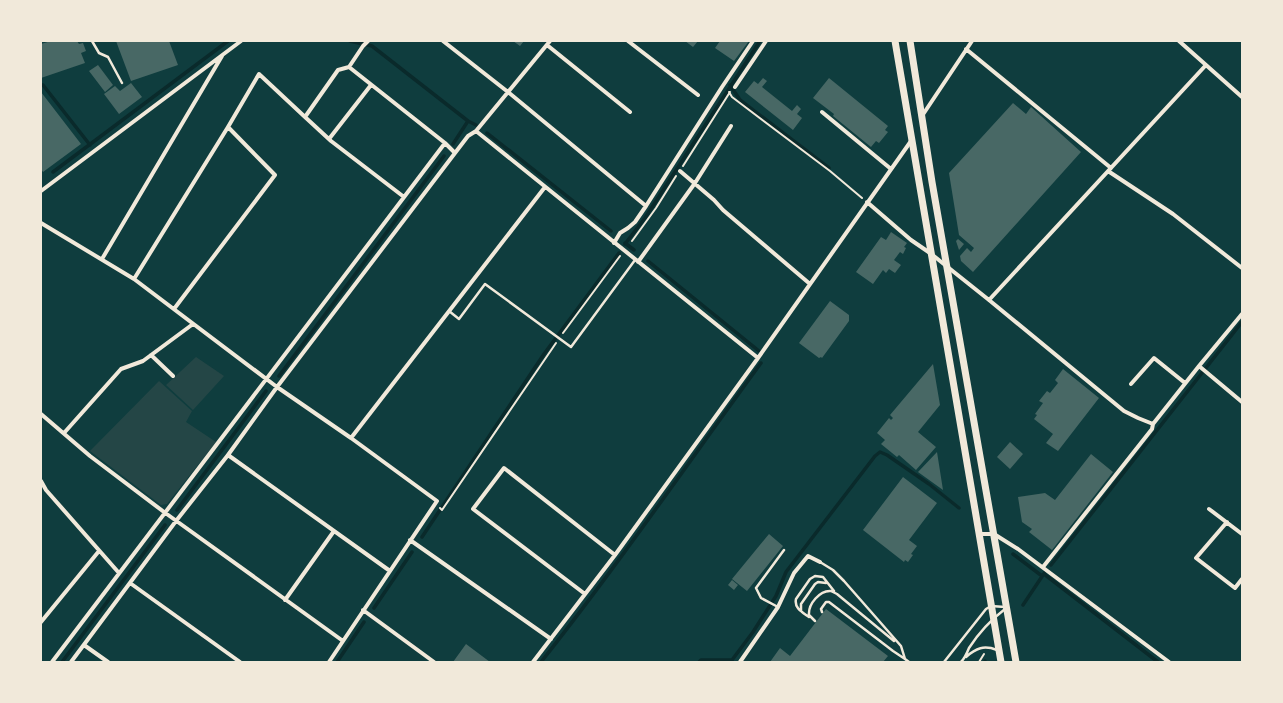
<svg xmlns="http://www.w3.org/2000/svg" width="1283" height="703" viewBox="0 0 1283 703" font-family="'Roboto Condensed',sans-serif">
  <rect width="100%" height="100%" fill="#0f3d3e"/>
  <path fill="#244646" d="M196,357l28,19 -31,34 -27,-25z
    M159,381l33,30 -6,11 30,20 -49,62 -6,1 -71,-54z"/>
  <g fill="none" stroke-linecap="round" stroke-linejoin="round">
    <path stroke="#0a2a2b" stroke-width="3.5" d="M350,41l22,5 96,75
      M41,85h2l47,60
      M730,85l10,15 89,68
      M487,133l124,98
      M453,144l15,-23 8,4
      M53,172l175,-131
      M625,243l9,7
      M625,244l20,-26 115,-177
      M648,261l111,90
      M279,376l165,-220
      M177,510l89,-119
      M422,537l122,-183 75,-101
      M1013,554l29,22
      M1051,565l191,-243
      M1044,574l114,88
      M1023,605l22,-33
      M374,608l38,-56
      M62,662l103,-137
      M337,662l27,-40
      M541,662c77,-97 147,-199 220,-299
      M699,662l2,-2h31l21,-28 23,-36 10,-24 89,-116 5,-4 7,3 42,29 30,24
      M985,662v-1"/>
  </g>
  <path fill="#486865" d="M51,41h26l2,3 4,-1 3,8 -5,2 4,10 -44,15v-34z
    M116,41h53l9,24 -47,16z
    M513,41h11l-4,5z
    M685,41h13l-5,6z
    M720,41h29l-15,20 -19,-13z
    M98,65l15,20 -8,7 -16,-21z
    M763,78l4,3 -5,6 30,24 5,-6 4,4 -4,5 5,4 -9,12 -48,-38 9,-11 4,3z
    M829,78l59,48 -3,4 3,2 -9,11 -3,-2 -5,6 -38,-31 1,-2 -21,-16z
    M131,83l11,14 -23,17 -15,-20 11,-8 5,5z
    M41,92l40,52 -38,28 -2,-3z
    M1013,103l13,11 5,-7 50,45 -108,120 -12,-11 -1,-5 7,-8 4,4 3,-4 -15,-13 -10,-62z
    M891,232l16,11 -3,4 2,1 -3,6 -3,-2 -6,8 7,5 -6,8 -6,-4 -3,4 -3,-3 -10,14 -17,-12 25,-35 5,3z
    M958,239l6,5 -5,6 -3,-9z
    M830,301l19,14v6l-27,37 -1,-1 -2,1 -20,-15z
    M933,364l7,41 -22,27 18,15 -20,23 -17,-15 -2,2 -16,-13 4,-4 -8,-7 12,-15 2,2 2,-2 -3,-3z
    M1063,369l36,29 -41,53 -12,-8 7,-9 -19,-15 3,-4 -2,-1 8,-11 -4,-2 8,-10 3,2 8,-10 -3,-3z
    M1010,442l13,12 -13,15 -13,-12z
    M937,452l6,38 -25,-18z
    M1091,454l22,18 -61,78 -23,-18 3,-3 -10,-7 -4,-25 27,-4 10,7z
    M903,477l34,26 -28,37 8,6 -6,8 2,1 -5,7 -3,-2 -1,2 -41,-32z
    M769,534l14,12 -36,45 -15,-12z
    M732,580l6,5 -4,5 -6,-5z
    M826,609l62,47 -5,6h-113l10,-14 10,8z
    M466,644l24,18h-37z"/>
  <g fill="none" stroke-linecap="round" stroke-linejoin="round">
    <path stroke="#f1e9da" stroke-width="2" d="M729,92l3,5 98,74 32,27
      M683,166l47,-74
      M632,241l24,-33 20,-32
      M563,333l57,-77
      M440,508l2,2 114,-167
      M979,662l5,-8"/>
    <path stroke="#f1e9da" stroke-width="2.5" d="M92,41l7,12 9,4 14,26
      M449,311l10,8 26,-35 86,63 64,-87
      M820,562l13,8 11,11 57,65 4,13 4,3
      M778,607l-17,-9 -5,-10 28,-38
      M801,611v-7l14,-20 3,-2 8,1
      M822,612l-1,-3 5,-7h3l64,49 12,8
      M809,617c-7,-5 -15,-9 -13,-18l14,-20 5,-3 8,1 11,14
      M815,621l-6,-6c-1,-11 11,-25 22,-24l6,3 57,47
      M966,657c10,-9 18,-12 31,-7
      M944,662l42,-53 5,-3 14,1
      M961,662c4,-4 6,-9 8,-14 9,-14 23,-29 36,-39"/>
    <path stroke="#f1e9da" stroke-width="4" d="M443,41l65,51 138,114
      M628,41l70,54
      M1179,41l63,56
      M547,45l83,67
      M966,49l145,119
      M349,67l96,76 10,10
      M735,87l31,-46
      M822,112l69,57
      M922,116l50,-75
      M305,117l26,24 73,56
      M476,131l282,227
      M329,139l42,-54
      M680,171l34,29 9,10 87,74
      M1108,171l65,43 69,54
      M41,191l200,-150
      M867,202l44,38 19,13 59,47 135,111 14,7 15,6
      M41,223l93,56 143,108 74,51 86,63 -108,161
      M614,243l6,-10 8,-5 7,-6 11,-16 76,-119 31,-46
      M102,259l120,-203
      M638,262l57,-79 36,-57
      M134,279l94,-152
      M989,300l217,-235
      M174,309l101,-134 -47,-48 31,-53 46,43 33,-47 11,-3 14,-21 5,-5
      M151,355l22,21
      M1199,366l43,36
      M1131,384l23,-26 31,25
      M41,414l49,42 74,56 179,129
      M64,433l57,-64 22,-8 50,-37
      M351,438l194,-251
      M228,455l162,116
      M41,481l5,9 73,83
      M1209,509l33,25
      M1227,522l-31,36 39,30 7,-9
      M980,534h14l24,15 151,113
      M410,540l141,99
      M1043,567l109,-138 1,-5 46,-58 43,-52
      M130,583l110,79
      M585,594l-112,-85 31,-41 111,87
      M285,600l49,-69
      M363,610l71,52
      M41,622l58,-71
      M84,645l24,17
      M52,662l393,-519
      M71,662l105,-141 52,-66 49,-68 178,-234 13,-17 8,-5 74,-90
      M533,662l82,-107 143,-197 153,-217
      M740,662l38,-55 16,-34 14,-17 12,6"/>
    <path stroke="#f1e9da" stroke-width="7" d="M895,41l106,621
      M910,41l22,141 84,480"/>
  </g>
  <rect width="1283" height="703" fill="none" stroke="#f1e9da" stroke-width="84"/>
</svg>
